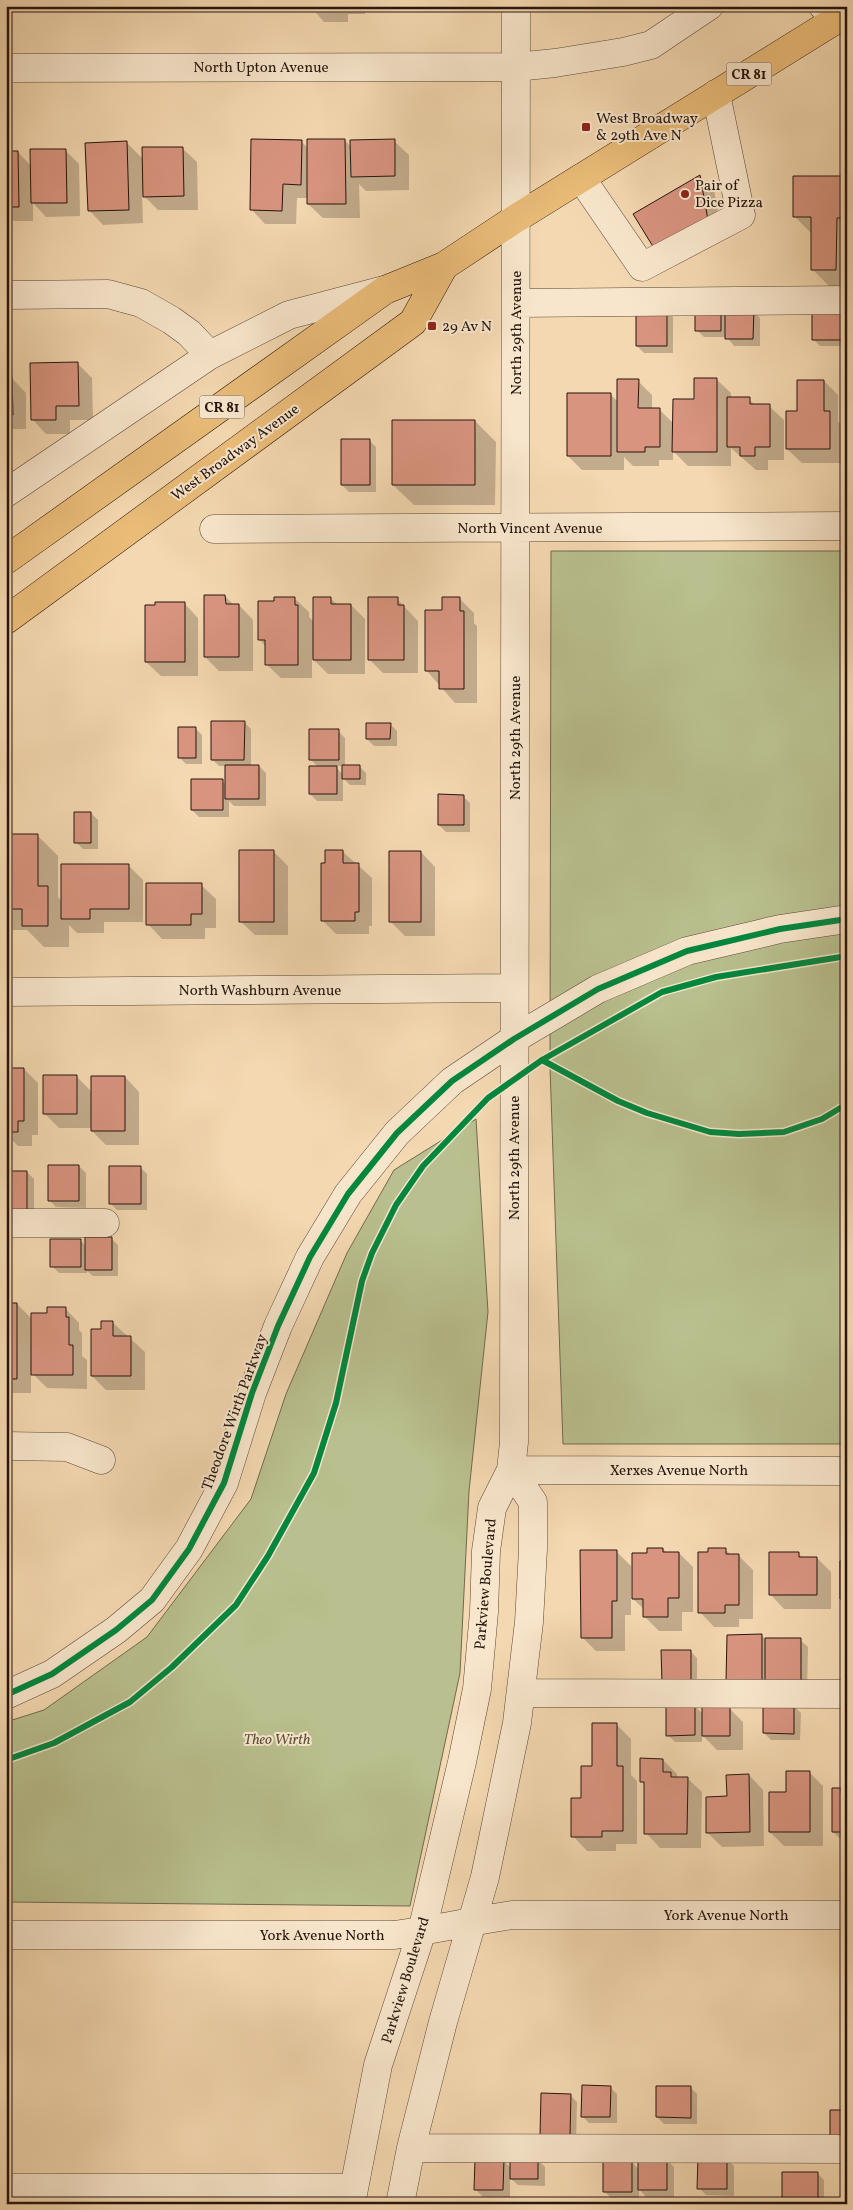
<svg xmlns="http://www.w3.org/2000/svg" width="853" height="2210" viewBox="0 0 853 2210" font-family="Vollkorn,serif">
  <rect width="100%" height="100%" fill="#f4d8b1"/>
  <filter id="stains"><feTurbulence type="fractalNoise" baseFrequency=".004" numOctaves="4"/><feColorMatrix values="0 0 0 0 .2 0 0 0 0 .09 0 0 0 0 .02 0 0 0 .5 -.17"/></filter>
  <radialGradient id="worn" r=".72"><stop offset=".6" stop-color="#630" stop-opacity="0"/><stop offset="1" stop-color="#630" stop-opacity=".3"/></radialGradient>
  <path fill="#b9bf8e" stroke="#706a4e" d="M551,551h296v893h-284l-13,-377z
    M476,1119l12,193 -19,179 -9,182 -50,233 -404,-4v-180l38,-12 103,-73 104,-138 35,-105 61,-141 47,-83z"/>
  <path fill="#0003" fill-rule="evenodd" d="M6,6h25v6l-25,-1z
    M42,6h42v4h-38z
    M100,6h38v2l-35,1z
    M157,6h35v2h-33z
    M210,6h49v3l-47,-1z
    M264,6h43l1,4 -40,1z
    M310,6h55v8h-17v8h-24z
    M345,140l6,7 43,-6 15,14v35l-43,1 -7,-7 1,34h-37l-15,-14v-6h-11l-1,26h-31l-14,-15 50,-68 7,7z
    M127,143l16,16 39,-11 15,14 1,48h-40l-16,-16 1,29 -40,2 -14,-15z
    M65,150l14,14 1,52 -34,1 -13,-14v18h-19l-8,-8v-61h12l13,14z
    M700,176l14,14 8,45 -88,-21z
    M847,177v113h-14l-21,-21v-35l-17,-17z
    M666,310l7,7v36h-29l-7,-7z
    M720,310l7,7 26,-6 7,7v28h-26l-7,-9h-23l-7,-7z
    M847,312v34h-27l-7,-7z
    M78,364l14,14 1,42h-23v14h-24l-14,-15z
    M6,372l20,21v36h-20z
    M716,379l15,14v5l18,1 7,7h13l15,14v40h-16v10h-12l-25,-22v18h-43l-15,-15v9h-14v6h-26l-9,-9v13h-42l-14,-14 42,-62 9,9 19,-22 14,14v14h7l15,15z
    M824,381l14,14v26l5,6v36h-41l-15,-14 12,-37z
    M475,421l21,21 -1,63h-81l-21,-20z
    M369,440l7,7v45h-27l-7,-7z
    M225,596l9,9h5l14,15v51h-34l-14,-14z
    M294,598l15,14v5l5,5 16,-24 8,7h13l14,14v55h-37l-16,-16v20h-31l-15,-14v-17l-7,-8 17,-37z
    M397,599l21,22v52h-35l-14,-14z
    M460,599l14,14v10l3,3v77h-22l-29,-33 18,-59z
    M184,603l14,15v58h-37l-15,-14z
    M244,722l7,7v37h8l7,7v33h-32l-5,-5v16h-30l-7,-7 30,-29 5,4v-19h-8l-7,-7z
    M390,724l7,7v15h-23l-7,-7z
    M195,728l7,7v29h-16l-7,-7z
    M338,731l7,7v28h14l7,7v12h-16l-7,-7v23h-26l-7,-7 8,-27 -8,-8zM335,766h8v9z
    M463,796l7,7v29h-24l-7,-7z
    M91,813l7,7v29h-15l-7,-7z
    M37,835l21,21v41l4,5 66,-37 15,15v42h-39v11h-27l-8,-8v22h-25l-17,-17h-19l-2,-91z
    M342,851l30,27v48h-3v8h-33l-14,-14 5,-56z
    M274,852l14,14v69h-33l-15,-14z
    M421,852l14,15v69h-30l-15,-15z
    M201,885l15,14v29h-11v11h-43l-14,-15z
    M6,1069h18l14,14v52h-6v11h-14l-12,-12z
    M76,1076l16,16 33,-15 14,15v53h-33l-14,-14v-3h-33l-15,-15z
    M79,1166l7,7v35l-30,-1 -7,-7z
    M140,1167l7,7v36h-30l-7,-7z
    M27,1172l7,7v38h-27z
    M111,1238l7,7v31h-25l-6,-5v2h-28l-7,-7 28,-26 6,6z
    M6,1250l4,3v26h-4z
    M6,1304h11l16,16 32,-12 14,15v7l3,3v23l5,4v29l-40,-1 -16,-16v21h-25z
    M112,1322l33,30v38h-39l-14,-14z
    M663,1549l4,4h12l14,14v45h-11v19h-23l-14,-14v-7l-12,-11 15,-45z
    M725,1549l7,7h7l14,14v49h-14v8h-25l-14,-15 9,-59z
    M616,1551l15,15v49h-6v36h-29l-14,-14z
    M798,1554l5,4h14l14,14v37h-47l-14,-15z
    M762,1636l3,3 35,1 8,7 -1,42 -73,-2z
    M690,1651l7,7v32h-27z
    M695,1706l8,8 26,-6 14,14v28h-26l-15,-15v7h-27l-7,-7z
    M794,1706l7,7 -1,27h-29l-7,-7z
    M617,1725l14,14v36l6,6v63h-21v7h-29l-14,-15 21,-69z
    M663,1760l14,14v4h10l15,14 -1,56h-41l-14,-15v-47l-4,-4z
    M809,1772l14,14v60h-39l-14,-14 17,-38z
    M749,1775l14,15 1,56 -42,1 -15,-15 21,-35z
    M841,1789l6,5v51l-14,-13z
    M610,2087l7,7v29h-28l-7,-7z
    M690,2087l7,7v30h-33l-7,-7z
    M570,2095l7,7 -1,40h-28z
    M726,2159l8,7v30l-28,-1 -7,-7z
    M503,2160l8,8 27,-8 7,7v19l-27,-1 -8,-7v19h-27l-7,-7z
    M667,2160l7,7v30h-28l-7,-8v10l-28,-1 -7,-7 28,-29 7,8z
    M817,2173l7,7v24h-41z"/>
  <path fill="#d8947f" stroke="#26150e" d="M309,6h25v2h-25z
    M251,139l51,1 -1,45 -18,-1 -1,27 -32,-1z
    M307,139h38l1,65h-39z
    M395,139v37l-44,1 -1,-37z
    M127,141l2,69 -41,1 -3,-68z
    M142,147h41l1,49 -41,1z
    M30,149h36l1,54h-36z
    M6,151h12l1,56h-13z
    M700,175l8,45 -51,33 -24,-39z
    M793,176h54v42h-10l-1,52h-25v-53h-18z
    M636,309h31v37h-31z
    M695,309h26v22h-26z
    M725,309h29l-1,30h-28z
    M812,309h33l1,31h-34z
    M78,362l1,44h-23v14h-25l-1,-57z
    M6,370l2,7h4l1,38h-7z
    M694,378h23v74h-45l1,-53h21z
    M617,379h22l-1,29h22v39h-15v5h-28z
    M797,380h27v31h6v38h-44v-38h11z
    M567,393h44v63h-44z
    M727,397h23v7h20v43h-15v9h-15v-9h-13z
    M392,420h83v65h-83z
    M341,439h29v46h-29z
    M204,595h21l1,9h13v53h-35z
    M274,597h21v8h3v60h-33v-25h-7v-39h16z
    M313,597h18v7h20v56h-38z
    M368,597h30v8h6v55h-36z
    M442,597h18v14h4v78h-25v-18h-14v-61h17z
    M155,602h30v60h-40v-57h10z
    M211,721h34l-1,39h-33z
    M366,723h25l-1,16h-24z
    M178,727h18v31h-18z
    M309,729h30v31h-30z
    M225,765h34v34h-34z
    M342,765h18v14h-18z
    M309,766h28v28h-28z
    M191,779h32v31h-32z
    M438,794l26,1v30h-26z
    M74,812h17v31h-17z
    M6,834h32v52h10v40h-26v-17h-16z
    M239,850h35v72h-35z
    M325,850h18v13h16v49h-4v9h-34v-58h4z
    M389,851h32v71h-32z
    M61,864h68v45h-39v10h-29z
    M146,883h56v31h-11v11h-45z
    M6,1068h18v53h-6v11h-12z
    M43,1075h34v39h-34z
    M91,1076h34v55h-34z
    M48,1165h31v36h-31z
    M109,1166h32v38h-32z
    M6,1171h21v39h-21z
    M85,1237h27v33h-27z
    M50,1239h31v28h-31z
    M6,1303h11v76h-11z
    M47,1307h19v10h3v28h4v30h-42v-62h16z
    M101,1321h12v15h18v40h-40v-47h10z
    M647,1548h16v4h16v46h-11v19h-25v-18h-11v-46h15z
    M708,1548h18v6h13v51h-14v8h-27v-61h10z
    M580,1550h37v51h-5v37h-31z
    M769,1552h30v5h18v38h-48z
    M840,1561h7v38h-7z
    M762,1634v48l-36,-1 1,-46z
    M765,1638h36v44h-36z
    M661,1650h30v33h-29z
    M763,1704h31v30l-31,-1z
    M666,1705h29v30l-29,1z
    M702,1707h28v29h-28z
    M592,1723h25v43h6v65h-21v6h-31v-39h10v-32h11z
    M640,1758l23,1v13h8v5h17l-1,57h-43v-52h-4z
    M786,1771h24v61h-41v-40h17z
    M749,1774l1,58 -44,1v-36l21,-1 -1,-21z
    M832,1788h9v5h6v39h-15z
    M582,2085l29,1 -1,31h-29z
    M656,2086h35v32l-35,-1z
    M541,2093l30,1 -1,42 -30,-1z
    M830,2110h17v27h-17z
    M698,2157l29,1v31h-30z
    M475,2159h29l-1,31h-29z
    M510,2159h28v20h-28z
    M638,2159h29v31h-29z
    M603,2160l29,1v31h-29z
    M782,2172h36v32h-36z"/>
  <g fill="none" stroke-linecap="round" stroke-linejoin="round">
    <g stroke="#5a4637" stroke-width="29">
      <path id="minor" d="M823,6l24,3
        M6,68l510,-1 39,-4 68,-11 28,-7 58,-39
        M581,178l61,89 99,-52 -25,-121
        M6,295l102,-1 33,9 30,17 18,13 21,22
        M517,303l330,-3
        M6,493l204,-138 79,-40 95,-25
        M214,529l633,-3
        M6,992l508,-4
        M6,1223h99
        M6,1446l61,1 34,13
        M511,1470l336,1
        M521,1693l326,1
        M6,1695l46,-21 64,-44 36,-30 37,-51 35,-66 28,-90 26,-67 32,-69 38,-63 49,-61 55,-52 62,-42 84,-50 89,-38 93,-22 67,-10
        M6,1935h387c40,-5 79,-14 119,-20h335
        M411,2148l436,1
        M6,2188h348
        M351,2204l27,-139 44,-134 40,-169 15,-73 7,-77 2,-61 6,-43 19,-38 3,-28 2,-1436
        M400,2204l11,-56 32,-126 42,-145 32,-154 12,-101 4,-73v-47l-22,-32"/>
    </g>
    <g stroke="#26150e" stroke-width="29">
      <path id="major" d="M6,560l379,-270 59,-24 71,-47 332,-206
        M6,620l407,-298 31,-56"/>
    </g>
    <use href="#minor" stroke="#f8e6cc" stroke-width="28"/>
    <use href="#major" stroke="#eabc78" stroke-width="28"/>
    <g stroke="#f8e6cc" stroke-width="9">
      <path id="cycleway" d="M542,1060l76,41 29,12 63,19 29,2 45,-2 38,-13 25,-15
        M6,1695l46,-21 64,-44 36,-30 37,-51 35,-66 28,-90 26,-67 32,-69 38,-63 49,-61 55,-52 62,-42 84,-50 89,-38 93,-22 67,-10
        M6,1760l48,-17 76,-41 42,-35 64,-62 32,-49 46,-83 22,-70 26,-122 10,-28 24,-48 27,-39 65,-68 54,-38 120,-68 54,-15 131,-21"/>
    </g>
    <use href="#cycleway" stroke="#00873e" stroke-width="6"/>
  </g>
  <g fill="#8f2418" stroke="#f8e6cc" stroke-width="2">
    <rect x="581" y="122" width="10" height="10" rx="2.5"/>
    <circle cx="685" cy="194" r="5"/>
    <rect x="427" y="321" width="10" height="10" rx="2.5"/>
  </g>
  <g text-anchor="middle" stroke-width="4" stroke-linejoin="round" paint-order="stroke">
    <g fill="#f8e6cc" stroke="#655447" stroke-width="1">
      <rect x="726.5" y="62.5" width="45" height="23" rx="4"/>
      <rect x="199.5" y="395.5" width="45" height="23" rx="4"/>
    </g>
    <g font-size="14" font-weight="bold" fill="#26150e">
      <text x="749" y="79">CR 81</text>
      <text x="222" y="412">CR 81</text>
    </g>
    <g font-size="15" fill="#26150e" stroke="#f8e6cc">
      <text x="261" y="72">North Upton Avenue</text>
      <text transform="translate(516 333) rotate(-90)" y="5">North 29th Avenue</text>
      <text transform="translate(235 452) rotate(-36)" y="5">West Broadway Avenue</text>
      <text x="530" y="533">North Vincent Avenue</text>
      <text transform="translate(515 738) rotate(-90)" y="5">North 29th Avenue</text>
      <text x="260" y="995">North Washburn Avenue</text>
      <text transform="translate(514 1158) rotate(-90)" y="5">North 29th Avenue</text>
      <text transform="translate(234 1412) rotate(-70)" y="5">Theodore Wirth Parkway</text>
      <text x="679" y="1475">Xerxes Avenue North</text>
      <text transform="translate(485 1584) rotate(-85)" y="5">Parkview Boulevard</text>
      <text x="726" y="1920">York Avenue North</text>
      <text x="322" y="1940">York Avenue North</text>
      <text transform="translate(405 1980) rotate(-73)" y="5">Parkview Boulevard</text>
    </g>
    <g font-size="15" fill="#26150e" stroke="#f8e6cc" text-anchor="start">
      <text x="596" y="123">West Broadway<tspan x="596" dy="17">&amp; 29th Ave N</tspan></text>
      <text x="695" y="190">Pair of<tspan x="695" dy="17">Dice Pizza</tspan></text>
      <text x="442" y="331">29 Av N</text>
    </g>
    <g font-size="15" font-style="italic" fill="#59503b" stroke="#f8e6cc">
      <text x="277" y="1744">Theo Wirth</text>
    </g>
  </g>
  <rect width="853" height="2210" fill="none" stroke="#f4d8b1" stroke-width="25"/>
  <rect x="8" y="8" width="838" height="2195" fill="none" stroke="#26150e" stroke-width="2.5"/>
  <rect x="12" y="12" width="828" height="2185" fill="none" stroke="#26150e"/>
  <rect width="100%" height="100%" filter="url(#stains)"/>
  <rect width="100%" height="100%" fill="url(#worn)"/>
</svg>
